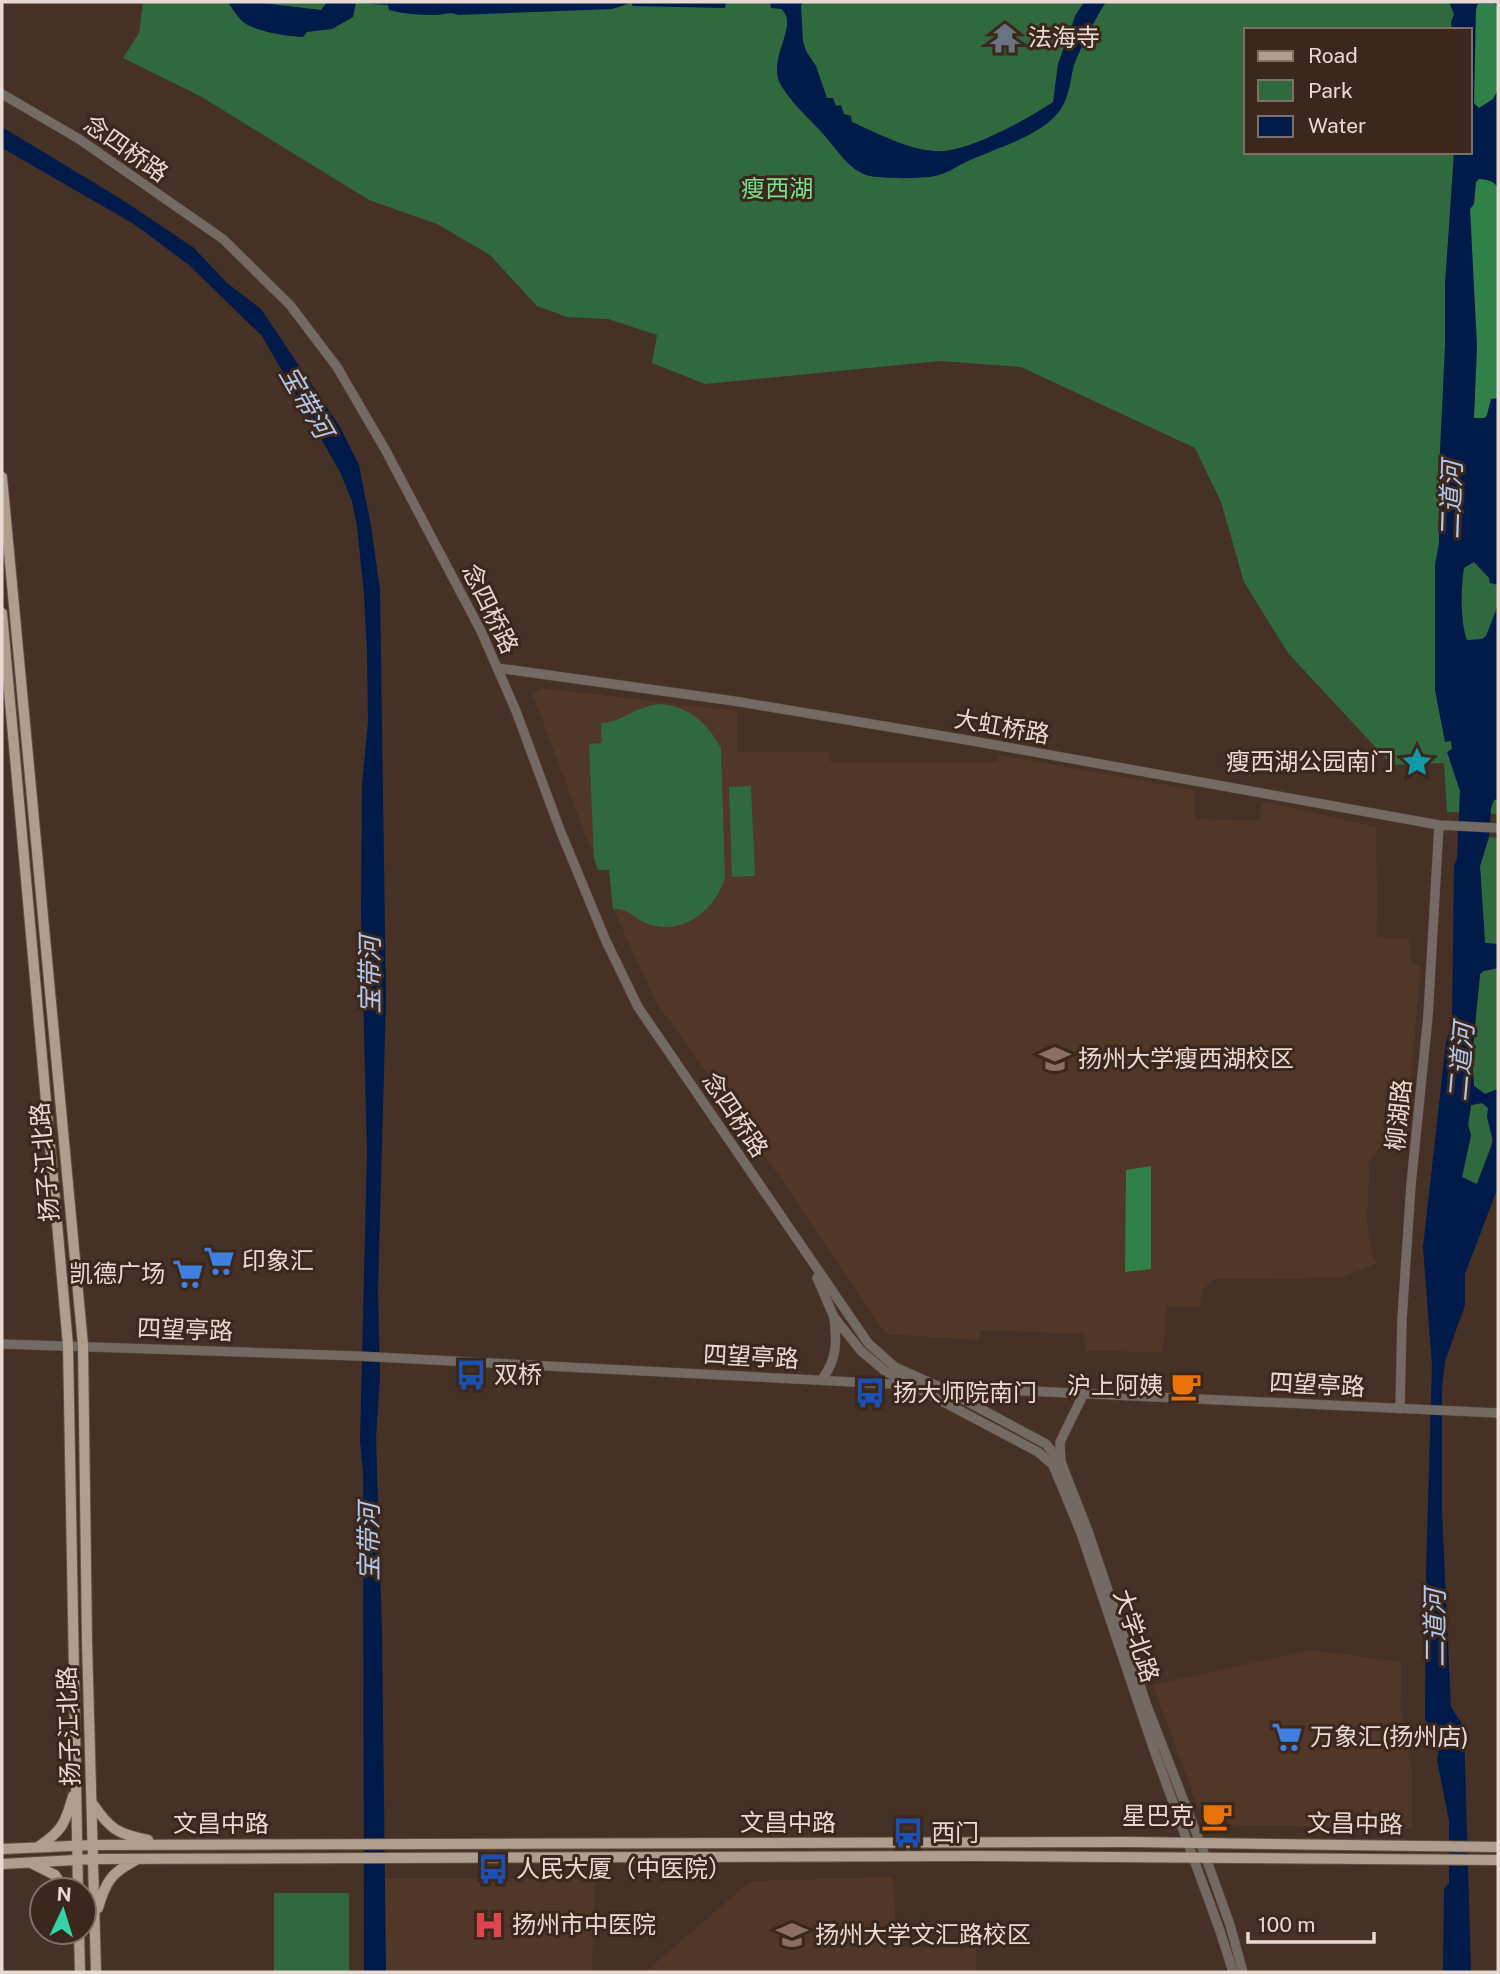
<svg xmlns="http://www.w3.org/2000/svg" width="1500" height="1974" viewBox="0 0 1500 1974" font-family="'Public Sans','Noto Sans SC',sans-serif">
  <rect width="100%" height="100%" fill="#453125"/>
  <path fill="#513727" d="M541,688l196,23v41h92l1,10h167l2,-7 196,35v29l64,1 3,-19 114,26 2,111h32l1,26 10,2 -15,167 -21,9 -15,18 -3,63 6,34 5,6 -39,15 -127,1 -9,12 -2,16h-34l-4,45 -78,-1 -1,-17 -104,-4 -2,10 -92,-6 -148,-218 -82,-114 -43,-93 -4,-39h-11l-2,-6 -64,-171z
    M1311,1650l90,12 1,53 10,55v59l-208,-5 -51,-139z
    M894,1877l2,70 80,1 1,24h-332l106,-91z
    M384,1879h211l-3,91 5,2h-211z"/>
  <path fill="#31693f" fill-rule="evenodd" d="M143,2h1355v812l-51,-2 -3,-49 -52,2 -104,-112 -44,-71 -23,-80 -26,-54 -174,-81 -81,-6 -235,23 -53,-21 5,-28 -49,-16 -41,-2 -30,-11 -47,-51 -53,-31 -68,-24 -169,-104 -77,-38 16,-25zM1246,30h224v122h-224z
    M662,704c29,4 45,19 59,44l4,130c-11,33 -42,58 -77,46 -16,-6 -16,-15 -35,-15l-4,-39h-11l-4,-11 -5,-115 13,-1 -1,-20c23,-1 33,-17 61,-19z
    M751,786l4,90 -23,1 -3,-90z
    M1489,837l9,1v106l-13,-1 -5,-77z
    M1498,968v121l-13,5 -11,-8 -2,-29 8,-83 3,-3z
    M1482,1103l6,5c-1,12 5,22 4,34 0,14 -12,28 -15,43l-15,-8 9,-42 -3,-10 3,-20z
    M274,1893h75v78h-75z"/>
  <path fill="#308147" d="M1478,4h17l3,3v83l-5,9 -14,9 -5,-5 1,-88z
    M1479,178c8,2 16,2 19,11v209l-7,1 -4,16 -3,4 -10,-1v-4l3,-68 -7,-137 4,-5 2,-22z
    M1151,1166v103l-26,3 1,-102z"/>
  <path fill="#001a4a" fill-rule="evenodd" d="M228,2h26l67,8 6,-8h399l-1,6 -92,-2 -2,-3 -19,6 -154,6c-8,-4 -14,0 -23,0 -16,0 -31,-1 -46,-5l-1,-5 -32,-2 -3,14 -21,12 -25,3 -4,5c-14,0 -51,-6 -61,-16 -5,-5 -10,-13 -14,-19z
    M770,2h34l-3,3 2,36 3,10 10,15 11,32h6l3,8 5,-1 3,9 7,2 1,6c27,12 62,31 92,29 32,-3 83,-32 109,-49l5,-38 17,-48 9,-14h22c-9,13 -29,52 -33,67 -3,14 -4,27 -12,40 -19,28 -69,40 -97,54 -10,5 -18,11 -29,13 -13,3 -57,3 -69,-1 -19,-7 -29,-26 -42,-40 -14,-16 -31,-30 -42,-48 -18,-27 19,-62 -1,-78l-10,-1z
    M1449,2h49v5l-3,-3h-17l-2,4 -2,95 5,5 14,-9 5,-9v99c-3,-9 -11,-9 -19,-10l-3,3 -2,22 -4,5 7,137 -3,72h10l3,-3 4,-16 7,-1v187l-8,-2 -1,-5 -15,-16 -10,6c-3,18 -4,54 3,72l15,-1 4,-3 12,-31v194l-4,1 -3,8 -2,29 -9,29 5,77 13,1v24l-14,3 -4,3 -8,83 2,29 11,8 13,-5v98l-33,87v31l-20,56 -3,27v125l9,194 13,20 7,245h-28l1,-83 5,-6v-62l-12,-61 3,-17 -2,-11 -13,-12 1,-147 6,-208 -9,-118 23,-205 6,-18 2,-158 3,-8 3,-67 -13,-39 5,-3 -1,-8 -6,1 -10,-52v-125l4,-22 1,-92 5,-106v-61l9,-132h16v-122h-18l-1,-8 3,-8zM1482,1103l6,5 -1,9 6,24 -16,43 -15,-7 9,-42 -3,-10 3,-20z
    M2,127l119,72 73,49 33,35 34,26 79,118 19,38 12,61 9,64 6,409 -8,291 2,87 -4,61 6,194 4,340h-22l-1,-500 -3,-31 7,-289 -6,-238 1,-130 6,-62 -1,-69 -3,-59 -7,-68 -5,-25 -12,-29 -78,-136 -73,-71 -55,-41 -132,-76z"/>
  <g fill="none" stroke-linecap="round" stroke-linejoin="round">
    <g stroke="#624f44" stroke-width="10">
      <path id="minor" d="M2,94l77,45 144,100 67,66 47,62 49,84 95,180 35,80 44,119 46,111 32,66 230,336 27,24 45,20 106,57 15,18 27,69 59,175 59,152 24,67 13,47
        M498,668l236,33 239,40 466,84 59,3
        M817,1278l17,39 27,34 24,20 153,81 15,13 28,68 74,220 65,178 13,41
        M2,1344l355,12 573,30
        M822,1379c15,-19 15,-37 12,-61
        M944,1387l554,26
        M1400,1409l2,-90 9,-134 17,-169 11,-191
        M1061,1462l-1,-20 23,-47"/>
    </g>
    <g stroke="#624f44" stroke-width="12">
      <path id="major" d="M2,477l81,868 4,296 9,331
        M2,613l66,732 10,545
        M92,1803c18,26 25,31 56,37
        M38,1847c24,-16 27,-23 35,-51
        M2,1849l91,-4 1035,-3 370,5
        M2,1864l91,-5 880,-3 525,4
        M33,1864l22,11 10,15
        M98,1908c8,-27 13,-35 38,-48
        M79,1932l1,40"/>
    </g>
    <use href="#minor" stroke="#736b63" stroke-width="9"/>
    <use href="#major" stroke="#af9e8e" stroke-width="10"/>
  </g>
  <defs>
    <g id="temple-bare" transform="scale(2.415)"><path d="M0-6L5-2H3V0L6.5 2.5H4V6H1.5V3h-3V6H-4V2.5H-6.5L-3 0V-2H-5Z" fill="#6b7280" stroke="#3b271b" stroke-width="2.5" paint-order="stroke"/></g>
    <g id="sight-bare" transform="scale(2.415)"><path d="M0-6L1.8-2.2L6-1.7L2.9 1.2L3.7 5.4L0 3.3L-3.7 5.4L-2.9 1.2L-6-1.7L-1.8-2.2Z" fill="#0f9aa8" stroke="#3b271b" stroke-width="2.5" paint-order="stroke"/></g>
    <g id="university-bare" transform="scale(2.415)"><path d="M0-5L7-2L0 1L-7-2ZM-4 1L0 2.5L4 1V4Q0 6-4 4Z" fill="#8d6e63" stroke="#3b271b" stroke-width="2.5" paint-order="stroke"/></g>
    <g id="supermarket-bare" transform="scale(2.415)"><path d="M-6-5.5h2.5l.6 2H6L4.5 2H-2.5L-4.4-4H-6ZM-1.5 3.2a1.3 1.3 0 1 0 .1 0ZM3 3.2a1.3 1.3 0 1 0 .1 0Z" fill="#3f7fe0" stroke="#3b271b" stroke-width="2.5" paint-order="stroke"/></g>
    <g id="bus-bare" transform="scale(2.415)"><path d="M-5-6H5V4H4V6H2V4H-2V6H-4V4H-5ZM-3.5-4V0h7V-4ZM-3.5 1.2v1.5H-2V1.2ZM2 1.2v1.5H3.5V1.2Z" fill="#1a4fb4" stroke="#3b271b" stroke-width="2.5" paint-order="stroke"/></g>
    <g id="cafe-bare" transform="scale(2.415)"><path d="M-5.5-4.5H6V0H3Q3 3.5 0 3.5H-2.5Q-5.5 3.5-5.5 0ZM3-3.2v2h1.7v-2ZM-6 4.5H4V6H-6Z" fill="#e8710a" stroke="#3b271b" stroke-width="2.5" paint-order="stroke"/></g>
    <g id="hospital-bare" transform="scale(2.415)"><path d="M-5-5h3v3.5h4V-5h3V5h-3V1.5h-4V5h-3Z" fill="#e0444e" stroke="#3b271b" stroke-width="2.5" paint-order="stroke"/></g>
  </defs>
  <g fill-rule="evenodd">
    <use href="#temple-bare" x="1005" y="38"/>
    <use href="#sight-bare" x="1417" y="762"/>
    <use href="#university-bare" x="1055" y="1059"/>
    <use href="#supermarket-bare" x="219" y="1261"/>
    <use href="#supermarket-bare" x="188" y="1274"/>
    <use href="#bus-bare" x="471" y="1375"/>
    <use href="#cafe-bare" x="1186" y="1386"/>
    <use href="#bus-bare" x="870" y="1393"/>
    <use href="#supermarket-bare" x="1287" y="1737"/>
    <use href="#cafe-bare" x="1217" y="1816"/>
    <use href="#bus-bare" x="908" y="1833"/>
    <use href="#bus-bare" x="493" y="1869"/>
    <use href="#hospital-bare" x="489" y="1925"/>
    <use href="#university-bare" x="792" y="1935"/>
  </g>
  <g text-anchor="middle" stroke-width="6" stroke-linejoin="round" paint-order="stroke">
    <g font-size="24" fill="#e8dad3" stroke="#3b271b" text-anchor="start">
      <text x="1028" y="46">法海寺</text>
      <text x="1394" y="770" text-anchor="end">瘦西湖公园南门</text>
      <text x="1078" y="1067">扬州大学瘦西湖校区</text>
      <text x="242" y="1269">印象汇</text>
      <text x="165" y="1282" text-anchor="end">凯德广场</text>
      <text x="494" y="1383">双桥</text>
      <text x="1163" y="1394" text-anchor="end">沪上阿姨</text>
      <text x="893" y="1401">扬大师院南门</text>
      <text x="1310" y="1745">万象汇(扬州店)</text>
      <text x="1194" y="1824" text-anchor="end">星巴克</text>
      <text x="931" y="1841">西门</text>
      <text x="516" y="1877">人民大厦（中医院）</text>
      <text x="512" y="1933">扬州市中医院</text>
      <text x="815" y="1943">扬州大学文汇路校区</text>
    </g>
    <g font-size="24" fill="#e8dad3" stroke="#3b271b">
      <text transform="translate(126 149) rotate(35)" y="8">念四桥路</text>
      <text transform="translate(490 609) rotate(64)" y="8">念四桥路</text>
      <text transform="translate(1002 727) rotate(10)" y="8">大虹桥路</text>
      <text transform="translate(735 1115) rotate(56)" y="8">念四桥路</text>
      <text transform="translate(1399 1115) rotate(-84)" y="8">柳湖路</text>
      <text transform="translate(45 1162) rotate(-95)" y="8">扬子江北路</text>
      <text transform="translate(185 1330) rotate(2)" y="8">四望亭路</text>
      <text transform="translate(751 1357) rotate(3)" y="8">四望亭路</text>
      <text transform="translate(1317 1385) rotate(3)" y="8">四望亭路</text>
      <text transform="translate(1136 1636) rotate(72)" y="8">大学北路</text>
      <text transform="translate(69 1726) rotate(-92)" y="8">扬子江北路</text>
      <text x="788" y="1831">文昌中路</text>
      <text x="221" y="1832">文昌中路</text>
      <text transform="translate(1355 1824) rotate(1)" y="8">文昌中路</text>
    </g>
    <g font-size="24" fill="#78e091" stroke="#3b271b">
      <text x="777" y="197">瘦西湖</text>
    </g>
    <g font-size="26" font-style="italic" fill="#b0c8ee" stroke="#3b271b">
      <text transform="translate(306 402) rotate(60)" y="9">宝带河</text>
      <text transform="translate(1451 500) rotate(-88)" y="9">二道河</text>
      <text transform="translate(370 975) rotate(-90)" y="9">宝带河</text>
      <text transform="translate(1461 1062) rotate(-85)" y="9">二道河</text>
      <text transform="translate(369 1542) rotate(-90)" y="9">宝带河</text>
      <text transform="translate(1435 1628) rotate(-90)" y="9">二道河</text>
    </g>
  </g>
  <rect width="1500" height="1974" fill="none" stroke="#e8dad3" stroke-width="7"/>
  <rect x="1244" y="28" width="228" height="126" fill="#3b271b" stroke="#806f65" stroke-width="2"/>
  <rect x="1258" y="51" width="35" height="10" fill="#af9e8e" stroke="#806f65" stroke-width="2"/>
  <text x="1308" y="63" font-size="21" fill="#e8dad3">Road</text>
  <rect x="1258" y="80" width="35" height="21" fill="#31693f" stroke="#806f65" stroke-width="2"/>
  <text x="1308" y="98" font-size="21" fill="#e8dad3">Park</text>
  <rect x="1258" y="116" width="35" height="21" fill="#001a4a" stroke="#806f65" stroke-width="2"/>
  <text x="1308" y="133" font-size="21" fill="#e8dad3">Water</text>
  <g transform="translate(63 1911) rotate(4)"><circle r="33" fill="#3b271b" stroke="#806f65" stroke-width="2"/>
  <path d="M0-5L12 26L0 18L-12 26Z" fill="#34d4a7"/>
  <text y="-10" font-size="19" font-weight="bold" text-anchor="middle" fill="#e8dad3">N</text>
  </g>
  <path d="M1248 1932v10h126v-10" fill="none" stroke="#e8dad3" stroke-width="3.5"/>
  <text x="1258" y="1932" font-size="21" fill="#e8dad3" stroke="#3b271b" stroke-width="5" paint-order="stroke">100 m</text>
</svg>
